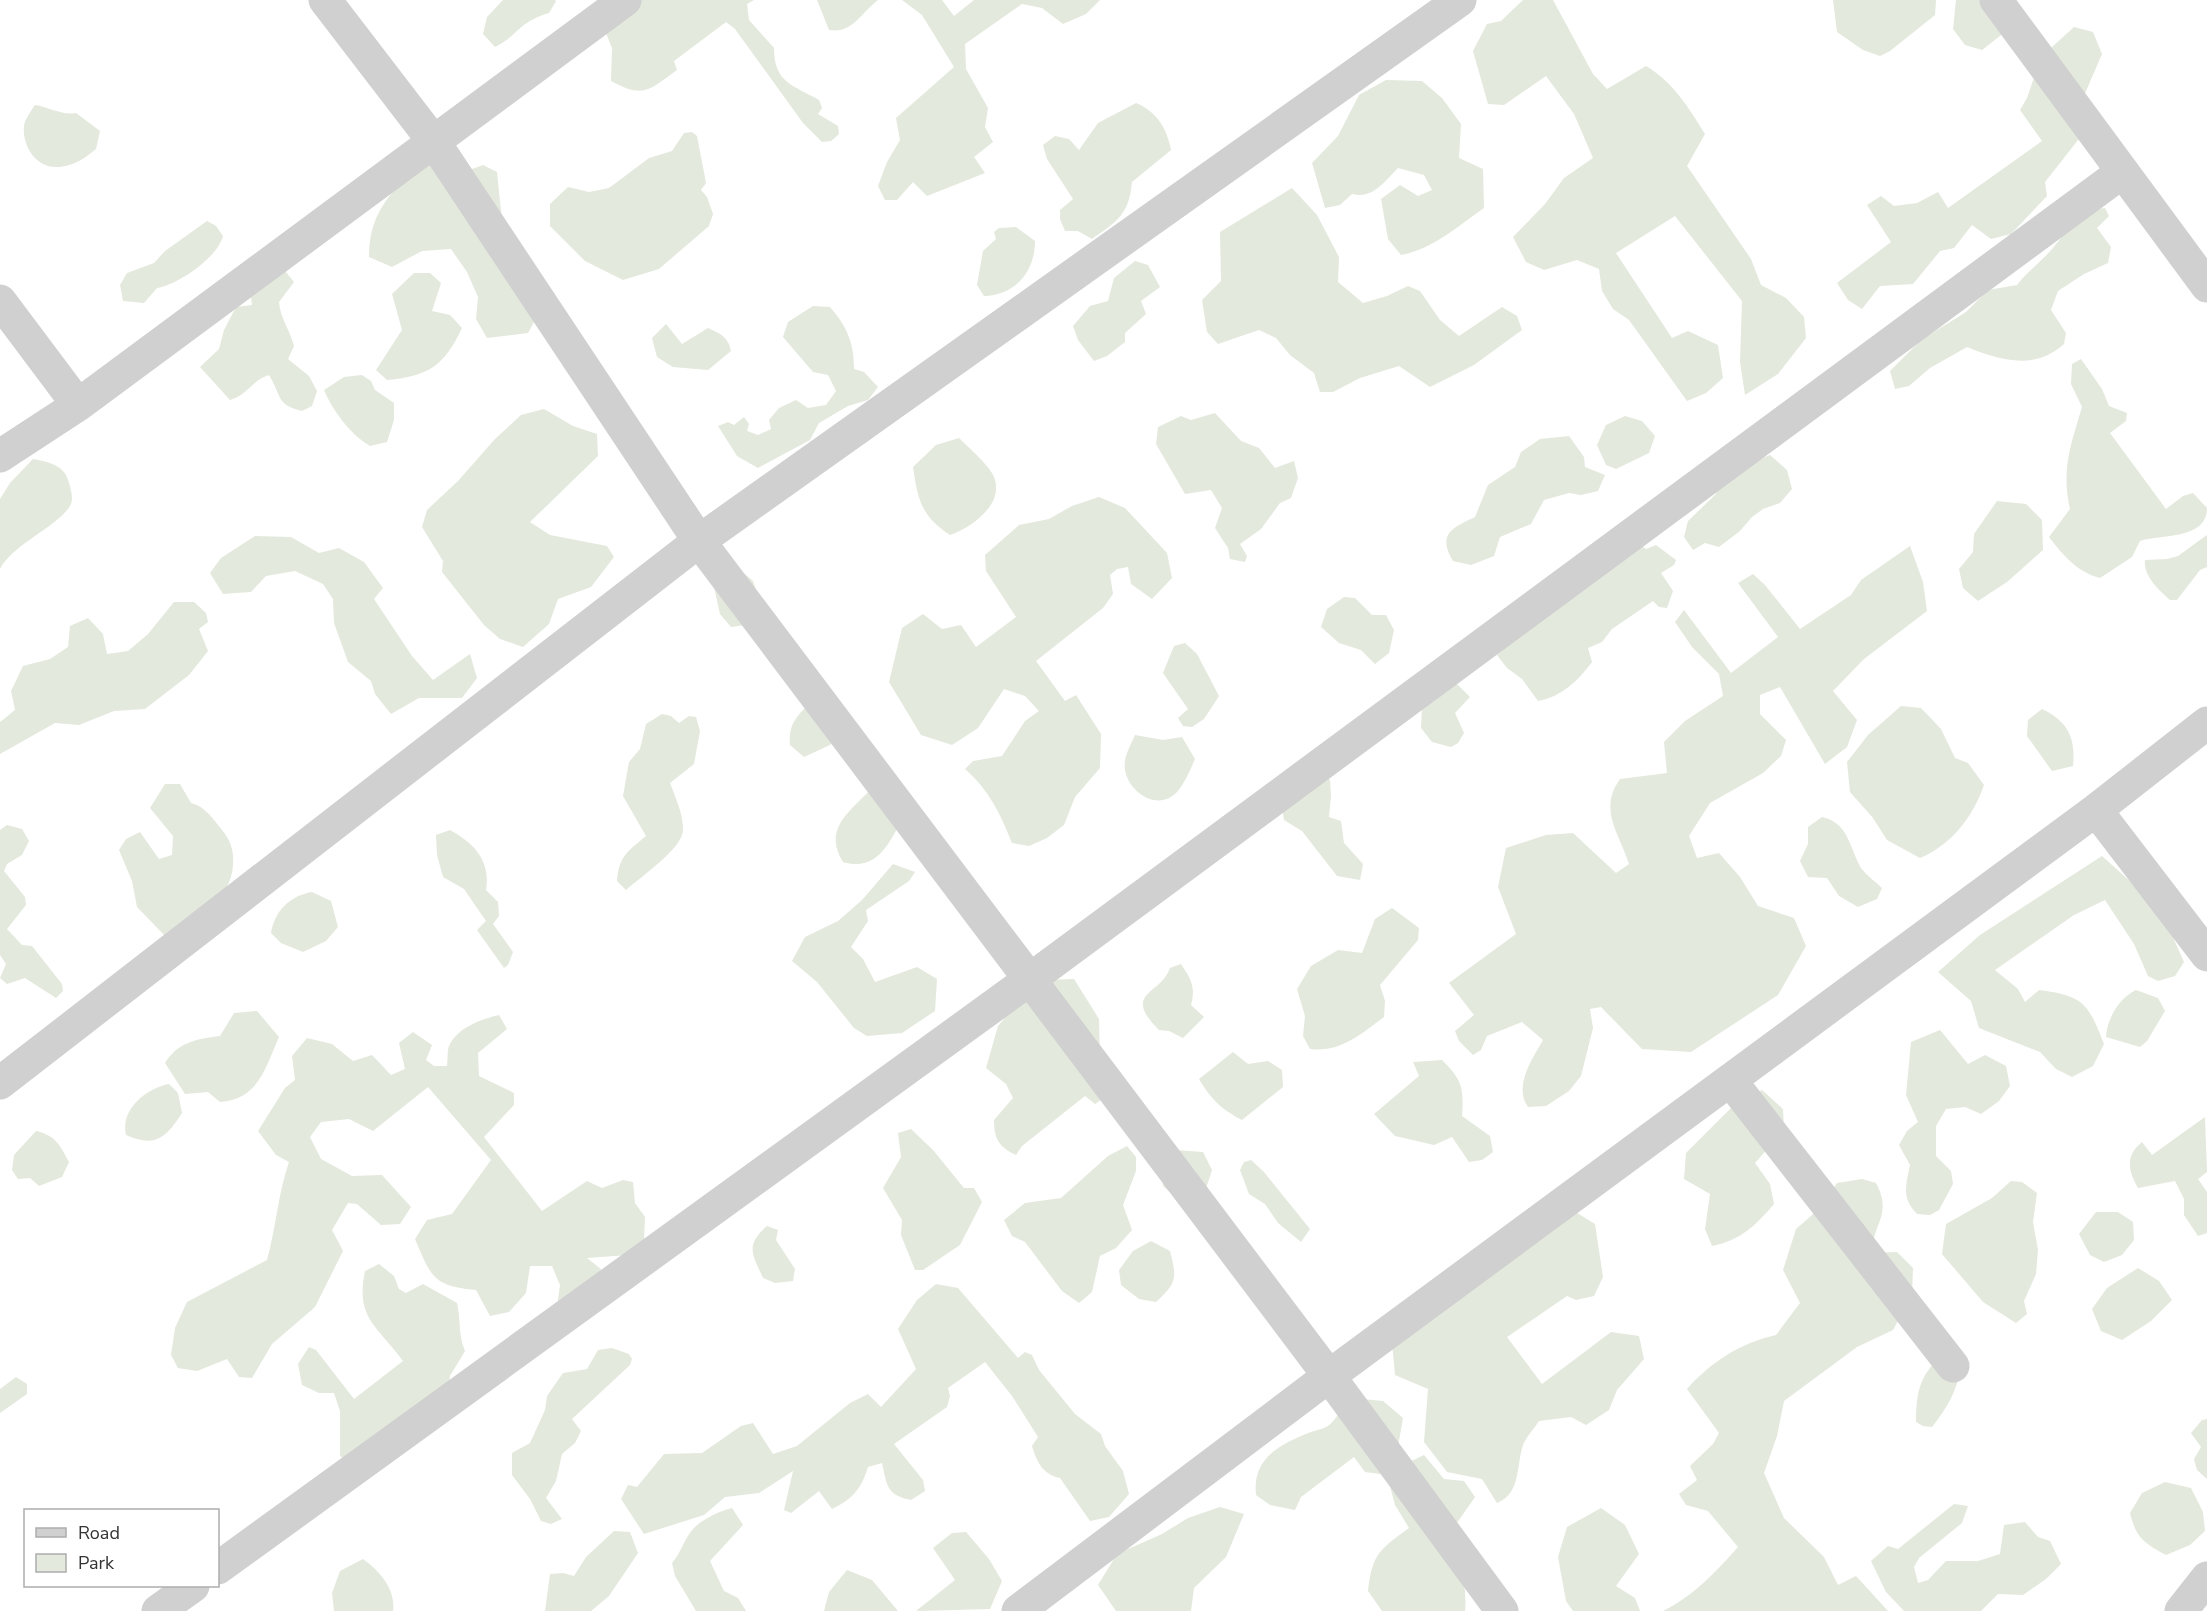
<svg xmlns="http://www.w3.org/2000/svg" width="2207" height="1611" viewBox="0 0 2207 1611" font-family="'Nunito Sans',sans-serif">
  <rect width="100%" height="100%" fill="#fff"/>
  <path fill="#e3e9dc" d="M503,0h52l1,1 -7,12c-31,9 -29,21 -54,34l-12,-13 4,-17z
    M619,0h135l-7,4 2,16 25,28c0,35 19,37 45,52l3,8 -4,6 20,12 1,8 -8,7 -9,1 -19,-19 -68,-94 -9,-7 -52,39 3,9c-28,20 -33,29 -66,11l1,-33 -6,-15z
    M817,0h61c-17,13 -26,34 -49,30z
    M902,0h40l12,16 20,-16h126l-14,14 -23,10 -21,-16 -20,-4 -57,40 1,25 22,39 -3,19 8,15 -19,15 11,16 -58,23 -14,-14 -16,18h-12l-7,-14 9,-24 13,-22 -4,-22 58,-51 -32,-52z
    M1523,0h30l40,74 14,15 39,-23c27,16 43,42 59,68l-18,32 64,93 10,26 25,13 18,19 2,21 -28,36 -33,21 -5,-33 2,-61 -67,-85 -59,37 56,85 16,-7 30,14 5,33 -17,15 -19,8 -58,-81 -16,-11 -11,-18 -3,-22 -22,-9 -33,10 -18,-8 -13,-25 32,-33 19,-26 29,-20 -19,-44 -28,-38 -42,29 -16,-1 -15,-53 14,-27 14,-3z
    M1833,0h103l-1,15 -45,36 -10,5 -17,-6 -26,-18z
    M1956,0h54l-5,32 -23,18 -17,-5 -12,-16z
    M2074,27l19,5 9,22 -19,44 -1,37 -37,47 2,14 -36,38 -20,5 -19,-14 -18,23 -14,3 -27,33 -33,2 -18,23 -14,-9 -11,-17 54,-41 -24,-37 14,-9 13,10 23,-3 21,-11 10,16 94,-67 -22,-31 7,-12 14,-41z
    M1386,80l36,1 20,17 19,26 -2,34 24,11 1,39c-26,18 -51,41 -83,47l-13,-16 -7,-40 19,-14 18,11 14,-6 -8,-15 -26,-7c-14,14 -25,31 -46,26l-12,11 -15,3 -13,-45 26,-27 21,-41z
    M1136,103c20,8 31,25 35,47l-39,32c-3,33 -15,39 -40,57l-14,-8h-13l-5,-12v-9l13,-11 -26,-40 -4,-14 12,-9 14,3 10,11 19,-27z
    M35,105c13,2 29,11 41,8l24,18 -4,18c-11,9 -22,17 -37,18 -23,2 -37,-21 -35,-41 1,-7 7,-15 11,-21z
    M692,132l5,4 9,47 -5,7 6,7 6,17 -4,12 -50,43 -36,11 -38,-19 -35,-35v-22l18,-17 21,5 20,-4 40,-30 23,-7 12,-18z
    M430,156l26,19 27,-10 14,7 5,49 45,77 -19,35 -41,5 -11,-19 2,-22 -11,-25 -16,-23 -29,2 -30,16 -23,-10c0,-49 27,-70 61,-101z
    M1292,188l25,27 22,42 -1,25 25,21 24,-7 21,-10 12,5 20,29 19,16 43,-29 15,9 5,14 -48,35 -44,22 -31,-21 -39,12 -27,14h-13l-6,-19 -24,-18 -14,-17 -17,-8 -41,14 -11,-12 -5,-32 19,-19 -1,-49z
    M2105,208l4,8 -12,12 14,19 -3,16 -24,11 -26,17 -7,19 15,23 -2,11c-30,27 -64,16 -97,3l-37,21 -21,18 -14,3 -5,-18 31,-31 45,-28 22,-22 29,-5c11,-14 25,-24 36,-37 24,-26 8,-34 52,-40z
    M207,221l9,5 7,10c-5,21 -45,49 -66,52l-13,15 -21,-2 -3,-16 7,-12 27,-10 11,-12z
    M1016,227l19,14c0,31 -20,54 -51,55l-7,-11 6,-34 13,-12 -2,-7 5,-4z
    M1135,261l13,4 12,22 -19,14 5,13 -21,19v9l-18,14 -13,5 -16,-21 -5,-14 17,-20 18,-5 6,-23z
    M285,271l9,11 -15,20c1,16 11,28 15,44l-6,13 21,17 8,15 -5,15 -10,5c-26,-6 -20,-15 -33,-36 -17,5 -21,20 -39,25l-30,-33 19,-18 5,-19 12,-23 16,-2 -1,-8z
    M414,273h16l11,10 -9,28 18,4 12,13c-18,38 -33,48 -75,52l-11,-10 26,-40 -10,-36z
    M813,306l17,1c17,20 24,35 24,62l10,3 14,15 -10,13 -20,6 -29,17 -9,17 -52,28 -21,-12 -19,-30 10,-4 6,3 10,-8 5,7 -2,7 11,4 13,-6 -2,-9 10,-12 17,-8 12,8 18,-3 10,-14 -8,-16 -15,-3 -30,-35 5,-15z
    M666,324l16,20 26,-16c12,5 21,10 23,23l-23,19 -35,-3 -16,-10 -5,-19z
    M2081,359l21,30 7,17 18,7 -1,8 -16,12 56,76 17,-13 10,-3 14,15c0,32 -46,26 -67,33l-8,16 -32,21c-23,-6 -37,-23 -51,-41l21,-28c-9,-40 1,-65 12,-102l-11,-23 1,-20z
    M362,375l9,6 4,9 19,13v17l-7,22 -17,4c-20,-12 -37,-35 -46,-56l20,-13z
    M544,409l29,17 24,8 1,22 -68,66 20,13 57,11 7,11 -23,30 -33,12 -9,25 -26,23 -23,-8 -16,-14 -42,-53 1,-11 -21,-34 5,-17 31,-29 37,-42 26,-24z
    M1215,413l26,28 18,7 16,20 19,-7 4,17 -7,20 -11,5 -19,26 -21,15 7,12 -2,6 -15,-3 -2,-11 -13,-20 7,-20 -11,-18 -26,4 -29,-50 2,-17 23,-11 10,4z
    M1625,416l17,5 13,15 -6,17 -33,16 -10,-4 -9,-20 9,-20z
    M1569,436l15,21 1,10 20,8 -7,16 -17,4 -12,-2 -25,7 -13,24 -31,13 -6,19 -23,9 -18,-4c-16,-27 -1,-33 22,-44l13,-32 27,-18 6,-15 19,-13z
    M959,438c9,9 31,28 35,39 11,27 -23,51 -44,58 -29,-19 -32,-35 -37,-68l23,-22z
    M1770,455l17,15 5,19 -12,14 -17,6 -11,8 -12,14 -21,16 -14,-4 -12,7 -9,-13 4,-16 28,-27 -2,-16z
    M33,459c16,3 32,6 36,24 2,8 5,16 1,23 -13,21 -57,38 -70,63v-70l10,-16z
    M1099,497l26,11 42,45 5,25 -20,21 -21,-15 -3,-17 -11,2 -7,6 3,19 -10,14 -67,53 29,40 11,-6 25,39 -1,34 -25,29 -11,28 -17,13 -18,8 -17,-3c-12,-30 -23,-53 -47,-74l8,-8 29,-5 23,-35 14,-10 -14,-15 -21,-7 -26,39 -26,17 -31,-10 -32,-53 13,-54 21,-14 19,15 19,-4 15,22 40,-30 -30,-46 -1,-16 34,-30 30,-6 23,-13z
    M1997,501l29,3 16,16 1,30 -36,32 -29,19 -15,-13 -4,-19 14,-17 1,-18z
    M2207,535v32l-7,3 -23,30h-7c-11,-10 -27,-24 -25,-40l22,-1 11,-3z
    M255,536l36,1 28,16 20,-5 25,14 19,26 -9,11 38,57 21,24 37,-26 7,24 -15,20h-43l-28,16 -16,-20 -4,-13 -23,-19 -14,-39 -1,-24 -10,-15 -28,-13 -29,5 -15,16 -28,2 -13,-21 11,-15z
    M1636,542l10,7 10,-4 20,15 -2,5 -13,8 12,18 -6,17 -8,-1 -6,-6 -41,28 -10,13 -14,6 4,14c-14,19 -31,35 -54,39l-16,-22 -15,-11 -10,-13z
    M1910,546l13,36 4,29 -63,48 -31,32 24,29 -10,27 -22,17 -45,-77 -20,8v19l26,26 -5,16 -18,17 -53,30 -21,33 8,22 22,-5 21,24 18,29 36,12 12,28 -28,49 -87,57 -49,-3 -41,-42 -11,2 3,19 -12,48 -12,15 -23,15 -18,1c-15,-21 5,-49 15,-67l-21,-18 -35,14 -6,14 -8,5 -14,-14 -4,-10 19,-16 -25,-32 67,-49 -18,-47 8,-39 40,-13 27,-2 43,40 13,-9c-10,-31 -31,-54 -9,-85l47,-6 -3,-31 21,-21 38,-25 -4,-22 -27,-27 -17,-25 9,-12 47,63 47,-36 -40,-54 15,-9 12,11 35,44 51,-34 10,-15z
    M739,569l14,12 9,27 -17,17 -14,2 -11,-13 -6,-27z
    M1344,597l11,1 17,17h14l8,15 -5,23 -14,11 -14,-14 -22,-7 -18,-16 6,-18z
    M174,602h20l12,11 2,9 -9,7 9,22 -19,24 -44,34 -31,2 -35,14 -24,-2 -55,31v-32l15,-12 -4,-19 12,-25 27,-7 18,-12 2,-21 18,-8 15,16 4,20 21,-3 20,-17z
    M1185,643l12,11 22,42 -15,23 -12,8 -9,-1 -5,-8 10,-9 -25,-36 11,-27z
    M1457,684l13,13 -15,16 9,20 -6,10 -7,4 -19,-5 -11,-14 1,-21z
    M815,698l29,25 -14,22 -26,12 -14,-12c-2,-23 9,-31 25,-47z
    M1901,706l20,2 20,21 14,29 13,5 16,22c-11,32 -33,60 -64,73l-33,-18 -14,-22 -23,-26 -3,-30 21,-27z
    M2042,709c25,12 34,28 31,57l-21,5 -25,-35 1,-16z
    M662,714l9,2 8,7 10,-7 7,1 4,14 -6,33 -24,19c5,14 13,30 13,46 1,19 -43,48 -57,61l-9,-9c2,-25 10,-29 29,-45l-23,-40 6,-34 11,-13 6,-25z
    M1135,735l28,5 19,-3 13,22c-5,11 -10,24 -18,33 -19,20 -48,1 -52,-22 -2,-13 5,-23 10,-35z
    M1314,767l16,13 1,16 -2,21 12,4 3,22 19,21 -3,16 -23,-4 -35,-45 -18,-11 -3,-20z
    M165,784h15l11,19c15,4 22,16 31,27 9,11 12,21 11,35 -2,37 -40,52 -68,71l-28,-29 -5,-26 -13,-31 7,-11 14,-7 19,27 13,-4 1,-19 -23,-28z
    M873,787l33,25c-15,27 -27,61 -63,50 -21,-34 8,-51 30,-75z
    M1822,817c27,6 27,30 39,51 5,7 15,14 21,20l-5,11 -19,8 -19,-11 -12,-18 -19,-1 -8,-16 8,-17v-17z
    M7,825l15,4 7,12 -7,14 -15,9 -3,7 21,26 1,8 -19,24 15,16 10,1 30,38 1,7 -7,7 -31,-20 -18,6 -7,-6 6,-14 -6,-9v-125z
    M450,830c24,13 41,31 36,60l12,12 1,14 -6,8 20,28 -5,13 -4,3 -27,-38 9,-9 -22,-32 -21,-12 -6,-22 -1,-20z
    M2102,856l40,36 25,32 17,38 -9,14 -17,5 -10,-5 -14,-32 -29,-44 -31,15 -79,55 23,19 7,13 14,-12c45,6 49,13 65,54l-11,22 -21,11 -16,-8 -16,-17 -61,-24 -8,-27 -33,-29 42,-37z
    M893,864l22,8 -6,9 -43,29 2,11 -17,26 12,12 12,23 42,-15 20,12 -2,32 -33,22 -35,3 -13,-8 -37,-46 -25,-21 13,-24 33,-16 24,-21z
    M312,892l19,9 7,26 -12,14 -23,11 -22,-9 -10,-10c4,-23 19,-37 41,-41z
    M1392,908l27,20 -1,12 -38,45 5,16 -1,16c-23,17 -44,36 -74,32l-7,-13 2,-20 -8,-27 14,-23 27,-16 24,3 13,-34z
    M1181,964c10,15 15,23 10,41l13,12 -21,21 -14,-7 -10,-1c-38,-38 2,-35 11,-62z
    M1074,979l25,40 2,81 -6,4 -10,-8 -63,50 -6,9c-17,-8 -22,-16 -22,-35l19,-22 -7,-14 -20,-16 12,-42 22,-26 25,-20z
    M2136,990l22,8 7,13 -18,30 -7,6 -34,-10c1,-18 13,-39 30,-47z
    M257,1011l22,26c-14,31 -20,62 -59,65l-12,-10 -23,2 -20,-31c13,-21 32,-24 55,-27l14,-23z
    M499,1015l8,14 -29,24 1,23 35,17v12l-30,32 58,74 45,-30 15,7 21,-8 10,2 2,21 10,14 -1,23 -16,15 -41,3 14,11 -12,20 -32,18 3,-22 -8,-19h-22l-4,27 -17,19 -19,4 -14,-26c-44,-4 -45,-14 -61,-51l12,-19 25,-6 39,-54 -63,-73 -55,44 -24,-12 -28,3 -11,15 11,22 31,17 30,-1 29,32 -11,17 -19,1 -24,-21 -9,-1 -16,27 11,21 -28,56 -43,37 -20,34 -13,-1 -12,-18 -30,12 -19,-3 -7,-13 4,-27 12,-26 80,-42c9,-33 11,-66 22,-98l-13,-7 -18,-24 27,-43 10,-8 -3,-24 15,-18 25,6 21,17 19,-6 19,20 14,-6 -6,-26 14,-11 19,13 -6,15 8,6h13c1,-6 0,-15 2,-20 8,-18 32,-27 50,-31z
    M1940,1030l28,34 17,-9 21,11 4,20 -11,15 -18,13 -16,-7 -19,2 -10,17v30l15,15 2,13 -14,26 -9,5 -13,-1c-16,-16 -11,-29 -7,-49l-11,-20 8,-14 11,-9 -12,-27 5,-53z
    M1233,1052l15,12 20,-3 14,9 1,17 -41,33c-21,-11 -31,-21 -43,-41z
    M1442,1060c20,20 22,27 20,56l28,20 3,16 -11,8 -13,2 -17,-25 -18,8 -39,-9 -21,-22 45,-38 -6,-14z
    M169,1084l9,9 4,20c-16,25 -27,35 -56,22 -6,-26 21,-47 43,-51z
    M1762,1090l21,19 1,21 -29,33 15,21 4,20c-19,22 -33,36 -62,42l-7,-17 5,-35 -26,-15 2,-26 54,-54z
    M2205,1117l2,55 -9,7 9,13v41l-9,3 -14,-21v-16l-9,-18 -37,7c-10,-18 -13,-32 4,-46l10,13z
    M911,1129l22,21 31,38h10l8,14 -22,43 -37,25h-8l-14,-35 1,-15 -19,-32 18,-31 -3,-24z
    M36,1131c19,4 24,14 33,31l-7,15 -23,9 -9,-8 -12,1 -6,-9 2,-15z
    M1127,1146l9,11v14l-13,34 9,25 -16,18 -16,8 -8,36 -13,11 -17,-12 -37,-49 -13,-6 -8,-16 21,-17 36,-5 47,-42z
    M1176,1150l27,2 9,18 -9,28 -21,5 -19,-17 -1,-17z
    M1251,1160l13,12 46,57 -9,13 -23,-19 -13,-19 -16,-10 -9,-24 4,-8z
    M1862,1179l14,4c17,32 -4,41 -4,70l25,-1 16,16 -1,27 -19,35 -36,17 -73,54 -7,35 -13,37 20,45 40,39 14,28 18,-9 32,35h-225c29,-14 53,-39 75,-64l-30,-36 -22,-6 -7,-11 18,-14 -7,-14 23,-22 6,-11 -32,-44c24,-27 53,-46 89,-54l24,-32 -17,-33 13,-41 23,-20 18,-26z
    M2011,1181l11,1 15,11 -4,29 5,28 -2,24 -12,27 3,13 -11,9 -33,-21 -41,-48 4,-30 46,-26z
    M1569,1208l26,16 8,53 -9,19 -18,4 -9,-4 -60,41 35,47 69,-52 28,4 5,23 -27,31 -8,20 -23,15 -15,-8 -32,4c-5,8 -13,16 -16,24 -7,21 -2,49 -26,58l-15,-24 -35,-7 -23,-30 4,-53 -33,-14 -4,-43z
    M2096,1212h22l15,10 1,18 -12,15 -18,7 -14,-7 -11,-21z
    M767,1226l11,4 -2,10 19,29 -2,12 -18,2 -12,-5c-11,-24 -18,-33 4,-52z
    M1151,1241l19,10c7,27 7,32 -14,51l-17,-3 -18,-14 -2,-15 14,-19z
    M379,1264l15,12 5,13 7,4 17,-9 34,19c4,17 1,32 8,48l-15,25 -2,15 -81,83 -27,-18v-45l-6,-18h-15l-17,-8 -4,-21 11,-17 7,3 38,49 49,-38c-25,-35 -48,-42 -38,-90z
    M2138,1268l21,13 13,19 -21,21 -29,19 -21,-9 -9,-22 15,-21z
    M936,1284l22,4 60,70 7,-6 7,3 7,15 36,44 26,20 4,12 18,25 6,23 -20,23 -19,4 -30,-43c-18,-4 -23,-16 -28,-32l6,-9 -26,-41 -27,-34 -37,26 2,8 -3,11 -53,37 29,36 2,11 -14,9c-25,-5 -24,-15 -29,-37l-14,4c-7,22 -15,32 -36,42l-13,-18 -28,22 -7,-3 9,-39 -34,22 -34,4 -21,18 -60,19 -23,-35 7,-14 9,2 27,-33 38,-1 39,-27 12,-3 20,31 24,-8 53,-43 18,-9 13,13 35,-38 -18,-40 19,-29z
    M612,1348l17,6 3,5 -2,6 -58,54 9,12 -6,12 -13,11 -6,27 -10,17 16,21 -11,5 -10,-3 -11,-22 -18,-24v-22l18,-10 15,-33 2,-14 16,-23 24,-4 11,-19z
    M1947,1351l14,16c-4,24 -14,41 -29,60l-9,-1 -7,-4c0,-33 5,-50 31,-71z
    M16,1377l11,7v10l-27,19v-24z
    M1352,1398l31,3 20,17 -7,40 7,7 21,-10 20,24 20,2 11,16 -23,33c5,26 16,54 13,81h-83l-14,-20c4,-37 12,-42 41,-63l-14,-23 -8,-30 -22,-3 -11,-15 -53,40 -6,13 -25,-5 -14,-10c-4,-37 24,-51 55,-63 5,-2 12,-3 17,-6 7,-5 15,-20 24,-28z
    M2207,1419v60l-10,-9 -3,-11 7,-12 -10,-14 11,-13z
    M2165,1482l26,6 12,24 2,19 -15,14 -24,10c-22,-12 -30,-17 -36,-42l12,-20z
    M1954,1504l14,2 -6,17 -43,35 -5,9 4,16 10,-3 18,-19h32l22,-7 4,-29 21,-3 13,15 12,4 11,23 -15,15 -23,16 -25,-1 -17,17h-77l-18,-19 -15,-31 17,-15 10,3z
    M1220,1507l24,7 -18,43 -32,31 -3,23h-75l-18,-26 19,-31 45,-20 26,-16z
    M732,1508l11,17 -33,36 14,30 14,7 8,13h-50l-21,-35 -3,-13c9,-10 12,-24 21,-34 9,-10 27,-18 39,-21z
    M1601,1508l24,17 14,29 -23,32 19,12 5,13h-67l-7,-10 -8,-44 9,-30z
    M614,1531l16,1 8,21 -29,43 -18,15h-46l5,-37 13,-1 11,3 12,-19z
    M966,1532l23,27 13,22 -12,28 -74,2 39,-31 -22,-32 19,-15z
    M363,1559c17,12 33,31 30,52h-59l-2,-18 8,-22z
    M847,1570l25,10 26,31h-74l5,-19z"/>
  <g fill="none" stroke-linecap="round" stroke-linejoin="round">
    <path stroke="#d0d0d0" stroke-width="33" d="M325,0l109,142 265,399 630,835 173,235
      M1996,0l211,286
      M0,301l78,104
      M0,456l78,-51 547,-405
      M2096,810l111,145
      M1730,1080l223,286
      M0,1083l699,-542 761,-541
      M218,1568l811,-588 1092,-807
      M158,1611l35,-25
      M1018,1611l311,-235 767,-566 111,-87
      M2181,1611l26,-33"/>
  </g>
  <rect x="24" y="1509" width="195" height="78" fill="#ffffff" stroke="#adadad" stroke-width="1.5"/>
  <rect x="36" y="1528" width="30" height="9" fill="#d0d0d0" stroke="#adadad" stroke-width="1.5"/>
  <text x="78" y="1539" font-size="18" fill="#333333">Road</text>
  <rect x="36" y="1554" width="30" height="18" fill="#e3e9dc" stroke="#adadad" stroke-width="1.5"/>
  <text x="78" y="1569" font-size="18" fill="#333333">Park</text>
</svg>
